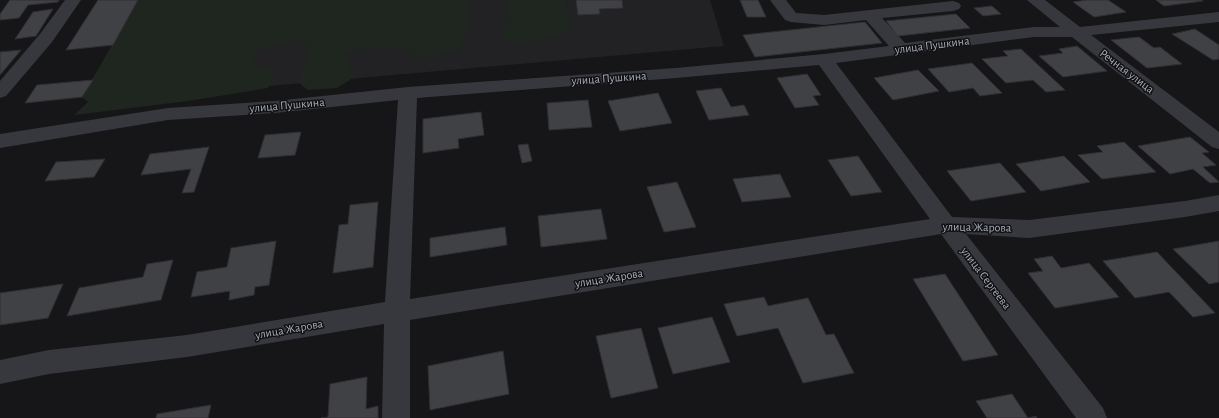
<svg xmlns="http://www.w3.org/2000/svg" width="1219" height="418" viewBox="0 0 1219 418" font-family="'Alegreya Sans',sans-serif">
  <rect width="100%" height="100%" fill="#161618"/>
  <path fill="#222225" d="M208,0h502l14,46 -558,49z"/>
  <path fill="#1e261f" d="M138,0h329l4,31 -17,21 -35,7 -18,-11 -37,1 -19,3 8,26 -16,10 -29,2 -9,-7 11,-40 -17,-3 -38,12 -3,11 22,7 -6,18 -80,13 -114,14 14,-13 -6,-5z
    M507,0h59l2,15 7,12 -13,9 -42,8 -17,-5z"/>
  <path fill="#404145" stroke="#303034" d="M10,0h49l-1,2 -30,3 -9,13 -19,2v-6z
    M98,0h40l-25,45 -47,5z
    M576,0h46l1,8 -24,1 1,5 -22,1z
    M740,0h18l8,17h-19z
    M1087,0h21l18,12 -32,5 -21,-15z
    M1156,0h45l2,1 -39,5z
    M992,6l9,8 -18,2 -9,-8z
    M53,9l-17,27 -21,3 18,-27z
    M956,14l14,14 -72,8 -12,-15z
    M865,22l17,21 -127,14 -12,-22z
    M1195,29l24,16v14l-6,1 -41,-26z
    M1139,37l15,11 6,-1 22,17 -35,4 -36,-28z
    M1077,46l30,25 -44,6 -24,-21 24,-3 -4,-4z
    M1021,49l44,41 -19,2 -13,-12 -27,3 -24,-24 26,-3 -5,-5z
    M21,50l-21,25v-23z
    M972,63l30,30 -22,3 -7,-8 -24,4 -21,-23z
    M918,70l21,21 -46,9 -19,-22z
    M807,74l14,21 -8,1 6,9 -24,3 -18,-30z
    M93,80l-11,17 -57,6 12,-18z
    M721,88l10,19 13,-2 5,10 -40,5 -13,-29z
    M658,93l14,30 -52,8 -12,-30z
    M588,100l4,27 -43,3 -2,-27z
    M481,112l3,23 -26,4 1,9 -36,5v-34z
    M301,132l-6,23 -37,3 7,-23z
    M1190,137l19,15 -7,1 14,12 -13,2 16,15 -9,1 -17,-14 -23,5 -32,-28z
    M1124,142l32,30 -54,7 -24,-24 25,-3 -6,-6z
    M528,144l4,17 -10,2 -4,-18z
    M209,147l-15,45 -12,1 9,-24 -50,6 9,-21z
    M858,156l24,36 -31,4 -23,-36z
    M1064,156l26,26 -49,9 -25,-27z
    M105,159l-11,18 -49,4 11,-19z
    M1000,163l26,29 -55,9 -24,-30z
    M780,174l11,23 -49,5 -9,-23z
    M677,182l19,45 -32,5 -17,-45z
    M378,202l-5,65 -40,6 6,-48 9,-1 2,-19z
    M601,209l6,30 -66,8 -3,-31z
    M505,227l2,18 -77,12v-19z
    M276,241l-7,44 -14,2 -1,8 -25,5 1,-9 -39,6 6,-25 30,-5 4,-19z
    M1219,241v41l-10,2 -36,-35z
    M1157,252l58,61 -22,4 -24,-25 -34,6 -32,-37z
    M1052,256l9,12 28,-5 30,34 -64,11 -27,-35 15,-2 -9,-12z
    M173,260l-12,40 -94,16 12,-28 64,-11 4,-13z
    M945,274l53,81 -35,6 -50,-82z
    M63,284l-15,34 -48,7v-32z
    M764,297l4,9 40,-8 18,37 8,-1 20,39 -51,10 -25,-55 -41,8 -13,-32z
    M712,317l18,45 -57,12 -15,-46z
    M641,328l17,60 -47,10 -15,-62z
    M503,351l6,43 -79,16 -2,-44z
    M367,377l-1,32 12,-3v12h-57l7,-1 2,-33z
    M1012,394l16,24 8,-2 1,2h-50l-11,-17z
    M211,405l-3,13h-52l1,-4z"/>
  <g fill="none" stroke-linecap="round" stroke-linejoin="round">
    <path fill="#37383d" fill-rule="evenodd" d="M65,0h16l-29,42 -46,54 -6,2v-17l40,-47z
      M770,0h16l10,13 28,2 129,-14 6,2 2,3 -2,3 -6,2 -71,7 23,25 129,-16h26l-33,-27h18l35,27 139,-15v10l-128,13 128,97v17l-7,-2 -140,-110h-38l-198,26 116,154 77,3 156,-19 34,-6v16l-34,6 -156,21 -63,-4 137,174 4,10h-31l-135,-184 -531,86v98h-28l2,-94 -197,33 -138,17 -49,10v-24l49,-10 138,-15 198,-33 13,-202 -123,13 -107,7 -168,28v-14l168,-26 107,-7 133,-14 268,-19 148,-14 65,-8 -23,-26 -42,5 -33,-3 -6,-2zM819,65l111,154 -520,80 7,-201 259,-20z"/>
  </g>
  <g text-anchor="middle" stroke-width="3" stroke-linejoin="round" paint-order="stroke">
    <g font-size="12" fill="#a8adb8" stroke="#111113">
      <text transform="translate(932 45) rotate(-7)" y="4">улица Пушкина</text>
      <text transform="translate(1127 71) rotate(37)" y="4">Речная улица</text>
      <text transform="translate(609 78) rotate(-4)" y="4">улица Пушкина</text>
      <text transform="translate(287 105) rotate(-5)" y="4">улица Пушкина</text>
      <text transform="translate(977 227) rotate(1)" y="4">улица Жарова</text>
      <text transform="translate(609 278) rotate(-9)" y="4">улица Жарова</text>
      <text transform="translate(986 278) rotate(53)" y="4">улица Сергеева</text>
      <text transform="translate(289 329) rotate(-10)" y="4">улица Жарова</text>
    </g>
  </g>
</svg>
